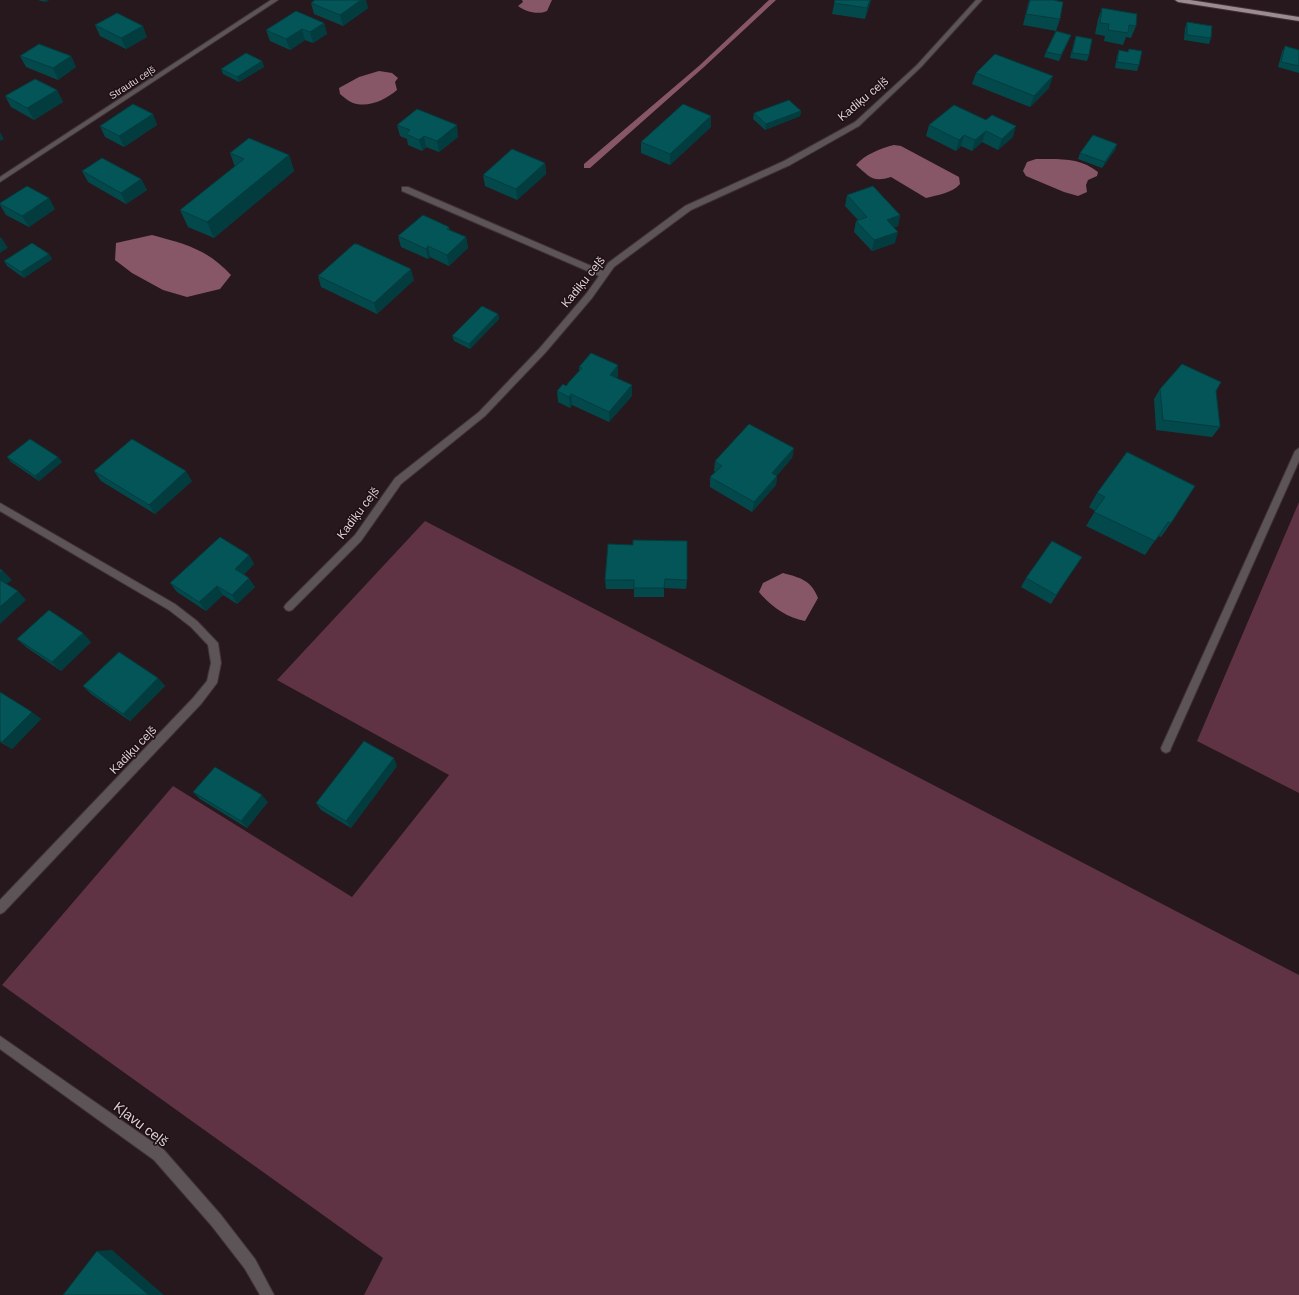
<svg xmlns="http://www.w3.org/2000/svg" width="1299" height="1295" viewBox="0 0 1299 1295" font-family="Helvetica,sans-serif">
  <rect width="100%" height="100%" fill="#27181d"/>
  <path fill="#5f3343" d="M1299,502v291l-102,-52z
    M425,521l874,454v320h-935l19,-37 -381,-273 171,-199 179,111 97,-122 -172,-95z"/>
  <path fill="#885767" d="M522,0h30l-5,11c-9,4 -21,1 -29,-5l5,-4z
    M379,71l13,2 6,5 -3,4 2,8c-12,10 -28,18 -44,13 -5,-2 -9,-6 -13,-9l-1,-6 20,-11z
    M894,145l7,1 58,31 1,7c-7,9 -23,11 -34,14l-35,-21c-19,6 -22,-1 -35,-12 8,-10 25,-17 38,-20z
    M1036,159c22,0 44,-2 62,13l-1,4 -9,4 -2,5 1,7 -9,4 -14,-4 -38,-16 -3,-5 4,-9z
    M152,235c33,9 55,14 79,40l-11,14 -33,8 -24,-7 -31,-17 -17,-13 1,-17z
    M783,573c18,5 28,7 35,25l-13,23c-18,-3 -35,-15 -46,-29l4,-9z"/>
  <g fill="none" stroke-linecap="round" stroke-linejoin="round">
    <path fill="#885767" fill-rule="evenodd" d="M769,0h7l-72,67 -114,101h-6v-4l116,-99z"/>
    <g stroke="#403236" stroke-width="2">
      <path id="minor" d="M271,0h7l-278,182v-5z
        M976,0h6l-61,67 -62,59 -69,39 -99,45 -77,57 -22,31 -47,55 -60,63 -84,68 -40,57 -69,69 -3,1 -3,-1 -2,-3 2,-3 69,-69 40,-57 84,-66 60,-63 47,-55 13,-18 -197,-85v-4h6l195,84 5,-8 77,-57 99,-45 71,-39 62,-57z
        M1299,448v13l-128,287 -1,3 -4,2 -4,-2 -1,-3 134,-297z
        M0,503l175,101 22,17 21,22 3,20 -4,20 -16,21 -197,208 -4,2v-14l193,-202 14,-17 4,-18 -3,-18 -17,-18 -22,-17 -169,-99z
        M0,1036l164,114 57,65 34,44 19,36h-14l-15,-26 -34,-44 -57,-65 -154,-111z"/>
    </g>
    <g stroke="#403236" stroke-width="2">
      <path id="major" d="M1175,0h15l109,17v4l-121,-19z"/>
    </g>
    <use href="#minor" fill="#5d5457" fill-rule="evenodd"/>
    <use href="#major" fill="#9c8b90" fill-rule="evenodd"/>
  </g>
  <path fill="#03494c" d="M38,0h11l-4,2z
    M835,0h36l-6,19 -33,-5z
    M1029,0l31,19 -4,12 -33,-6z
    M311,3l57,5 -25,18 -29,-12z
    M1102,8l34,18 -5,12 -5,-1 -3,8 -19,-4 1,-5 -10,-2 3,-15z
    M1187,22l24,16 -2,6 -25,-4 1,-12z
    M324,23l3,11 -14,9 -8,-3 -15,10 -20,-9 -4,-11z
    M95,25l52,12 -21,12 -26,-13z
    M1071,35l-12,26 -15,-4 2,-5z
    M1076,36l13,19 -2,6 -17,-3 4,-16z
    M1285,46l14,4v23l-21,-6 4,-15z
    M1129,49l10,16 -2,6 -22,-3 2,-12 2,-6 9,2z
    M20,56h51l5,11 -18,13 -32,-13z
    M262,61l2,6 -25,15 -16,-8 -2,-5z
    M976,73l73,15 -19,19 -58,-23z
    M57,90l6,12 -29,18 -23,-13 -6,-11z
    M954,105l59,32 -15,13 -16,-8 -10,9 -11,-5 -5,5 -30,-15 3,-11z
    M801,111l-1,5 -35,14 -12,-11 1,-6z
    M153,114l4,11 -33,22 -19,-10 -5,-11z
    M397,125l61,12 -19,15 -13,-5 -4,4 -14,-6 -1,-6 -7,-3z
    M711,127l-41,38 -29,-12v-11z
    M1117,144l-2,6 -13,18 -24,-9 2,-6z
    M230,153l59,2 5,16 -80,67 -26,-11 -8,-17 55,-43z
    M545,163l1,11 -29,26 -32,-14 -2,-11z
    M82,171l59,8 6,11 -21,14 -38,-22z
    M847,195l53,20 -2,11 -4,1 1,16 -23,8 -18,-19 2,-11 2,-1 -13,-14z
    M0,203l55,6 -26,18 -23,-12 -6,-10z
    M449,227l1,3 16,7 2,11 -19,18 -19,-9 -2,2 -27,-12 -3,-11z
    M49,254l3,5 -28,19 -17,-12 -3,-5z
    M318,276l96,4 -37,34 -56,-27z
    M498,314l1,5 -29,30 -16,-8 -2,-5z
    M618,365v11l-2,2 16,18 -23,26 -37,-17 -2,3 -12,-6 -1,-11 9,-5 3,-4 10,-11v-4z
    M1160,389l56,2 4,36 -8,10 -56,-7 -2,-31z
    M794,448l-2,10 -15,17 -1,10 -24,27 -42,-25v-10l5,-5 -1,-1 1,-10z
    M7,457h51l4,5 -23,19 -28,-19z
    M94,471l98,10 -37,33 -54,-33z
    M1097,493l74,30 -10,14 -3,-1 -13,19 -59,-29 9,-15 -6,-4z
    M633,545l54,35 -1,9 -22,-1v9h-30v-8h-28l-1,-9z
    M249,555l5,9 -10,10 11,13 -18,17 -14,-9 -17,16 -29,-19 -7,-9z
    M1081,557l-30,47 -30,-17 5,-9z
    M17,639l74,3 -30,29 -35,-24z
    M158,678l7,8 -35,35 -39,-27 -8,-8z
    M0,692l41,27 -29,30 -12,-7z
    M397,766l-46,62 -30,-18 -5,-7z
    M193,792l75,10 -21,26 -47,-29z"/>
  <path fill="#033c3e" d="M44,0h5l-4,2z
    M361,0h5l2,8 -25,18 -3,-11z
    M870,0h1l-6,19 2,-11z
    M324,23l3,11 -14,9 -3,-11z
    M143,26l4,11 -21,12 -5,-11z
    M302,29l3,11 -15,10 -4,-11z
    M1071,35l-2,5 -10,21 2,-6z
    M71,56l5,11 -18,13 -5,-12z
    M262,61l2,6 -25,15 -2,-5z
    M1053,76l-4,12 -19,19 4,-11z
    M57,90l6,12 -29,18 -7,-12z
    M801,111l-1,5 -35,14 1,-6z
    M153,114l4,11 -33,22 -5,-11z
    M711,116v11l-41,38v-11z
    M457,125l1,12 -19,15 -2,-11z
    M1016,126l-3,11 -15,13 4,-11z
    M986,131l-4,11 -10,9 3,-11z
    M0,132l4,7 -4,2z
    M964,135l-3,11 -5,5 3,-11z
    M424,136l2,11 -4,4 -3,-11z
    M1117,144l-2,6 -13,18 3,-6z
    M289,155l5,16 -80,67 -7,-16z
    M545,163l1,11 -29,26 -1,-11z
    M141,179l6,11 -21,14 -5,-11z
    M49,198l6,11 -26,18 -7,-11z
    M900,215l-2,11 -14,5 3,-11z
    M898,232l-3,11 -23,8 2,-11z
    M1,237l7,11 -8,5v-15z
    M466,237l2,11 -19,18 -2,-11z
    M428,246l2,11 -2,2 -2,-10z
    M49,254l3,5 -28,19 -3,-6z
    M411,269l3,11 -37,34 -3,-11z
    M498,314l1,5 -29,30 -1,-5z
    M618,365v11l-8,10v-11z
    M632,385v11l-23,26v-10z
    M571,394l1,11 -2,3 -1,-11z
    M794,448l-2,10 -21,25 1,-10z
    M58,457l4,5 -23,19 -4,-5z
    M186,471l6,10 -37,33 -6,-9z
    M777,476l-1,9 -24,27 2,-10z
    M249,555l5,9 -13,14 -6,-9z
    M3,571l9,9 -8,6 -4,-5v-8z
    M249,578l6,9 -18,17 -5,-9z
    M217,586l6,9 -17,16 -7,-9z
    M18,591l8,9 -26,24v-17z
    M83,633l8,9 -30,29 -9,-9z
    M158,678l7,8 -35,35 -7,-7z
    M32,712l9,7 -29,30 -10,-7z
    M394,758l3,8 -46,62 -5,-7z
    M262,795l6,7 -21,26 -6,-7z
    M112,1250l52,45h-15l-52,-44z"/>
  <path fill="#045558" stroke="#033c3e" d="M315,0h46l-21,15 -29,-12z
    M835,0h35l-3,8 -33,-5z
    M1030,0h23l10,2 -3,17 -34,-5z
    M1102,8l35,6 -1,12 -7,-1 -1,8 -20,-3 1,-6 -9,-1z
    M296,11l28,12 -14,9 -8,-3 -16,10 -20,-9z
    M117,13l26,13 -22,12 -26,-13z
    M1187,22l25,4 -1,12 -24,-3z
    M1056,31l15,4 -10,20 -15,-3z
    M1076,36l16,3 -3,16 -17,-2z
    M39,44l32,12 -18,12 -33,-12z
    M1285,46l14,4v16l-18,-4z
    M1129,49l13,2 -3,14 -22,-3 2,-12 9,2z
    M246,53l16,8 -25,16 -16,-8z
    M995,54l58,22 -19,20 -58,-23z
    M35,79l22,11 -30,18 -22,-12z
    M789,100l12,11 -35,13 -12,-11z
    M133,104l20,10 -34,22 -19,-10z
    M683,104l28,12 -41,38 -29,-12z
    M954,105l32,15 6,-5 24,11 -14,13 -16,-8 -11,9 -11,-5 -5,5 -30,-15z
    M417,109l40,16 -20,16 -13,-5 -5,4 -13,-6 4,-4 -13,-5z
    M1093,135l24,9 -12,18 -25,-9z
    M249,138l40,17 -82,67 -27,-12 64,-51 -14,-6z
    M512,149l33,14 -29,26 -33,-14z
    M102,158l39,21 -20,14 -39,-22z
    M27,186l22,12 -27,18 -22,-12v-1z
    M873,186l27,29 -13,5 11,12 -24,8 -18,-19 11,-4 -20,-22z
    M423,215l26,12 -2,2 19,8 -19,18 -19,-9 -2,3 -28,-13z
    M32,243l17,11 -28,18 -17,-11z
    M354,244h3l54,25 -37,34 -56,-27z
    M482,306l16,8 -29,30 -17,-8z
    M591,353l27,12 -8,10 22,10 -23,27 -38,-18 -2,3 -12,-6 6,-7 3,2 3,-4 13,-14 -3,-1z
    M1182,364l39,18 -5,9 4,36 -57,-7 -3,-31z
    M749,424l45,24 -22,25 5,3 -23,26 -44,-25 12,-11 -7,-5z
    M30,439l28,18 -23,19 -28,-19z
    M132,439l54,32 -37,34 -55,-34z
    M1127,452l68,34 -24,37 -3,-1 -13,19 -61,-29 11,-15 -8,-4z
    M220,537l29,18 -14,14 14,9 -17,17 -15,-9 -18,16 -29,-19z
    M633,540l54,1v39l-22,-1 -1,9h-30v-8h-29l3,-36 25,1z
    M1052,541l30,16 -26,38 -30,-17z
    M0,569l3,2 -3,2z
    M0,580l18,11 -18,16z
    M49,610l34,23 -31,29 -35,-23z
    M119,652l39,26 -35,36 -40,-28z
    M0,692l32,20 -30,30 -2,-1z
    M364,741l30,17 -48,63 -30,-18z
    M215,767l47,28 -21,26 -48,-29z
    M97,1251l52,44h-86z"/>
  <g text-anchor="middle" stroke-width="3" stroke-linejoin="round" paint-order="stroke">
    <g font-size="10" fill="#dbd0d3" stroke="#1e0f14">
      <text transform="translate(132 82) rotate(-33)" y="4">Strautu ceļš</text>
    </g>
    <g font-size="12" fill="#dbd0d3" stroke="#1e0f14">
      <text transform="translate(863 99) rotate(-40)" y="4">Kadiķu ceļš</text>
      <text transform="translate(583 282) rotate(-51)" y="4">Kadiķu ceļš</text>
      <text transform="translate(358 513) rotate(-53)" y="4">Kadiķu ceļš</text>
      <text transform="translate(133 750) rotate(-46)" y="4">Kadiķu ceļš</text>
    </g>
    <g font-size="14" fill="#dbd0d3" stroke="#1e0f14">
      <text transform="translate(141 1124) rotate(37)" y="5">Kļavu ceļš</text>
    </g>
  </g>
</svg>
